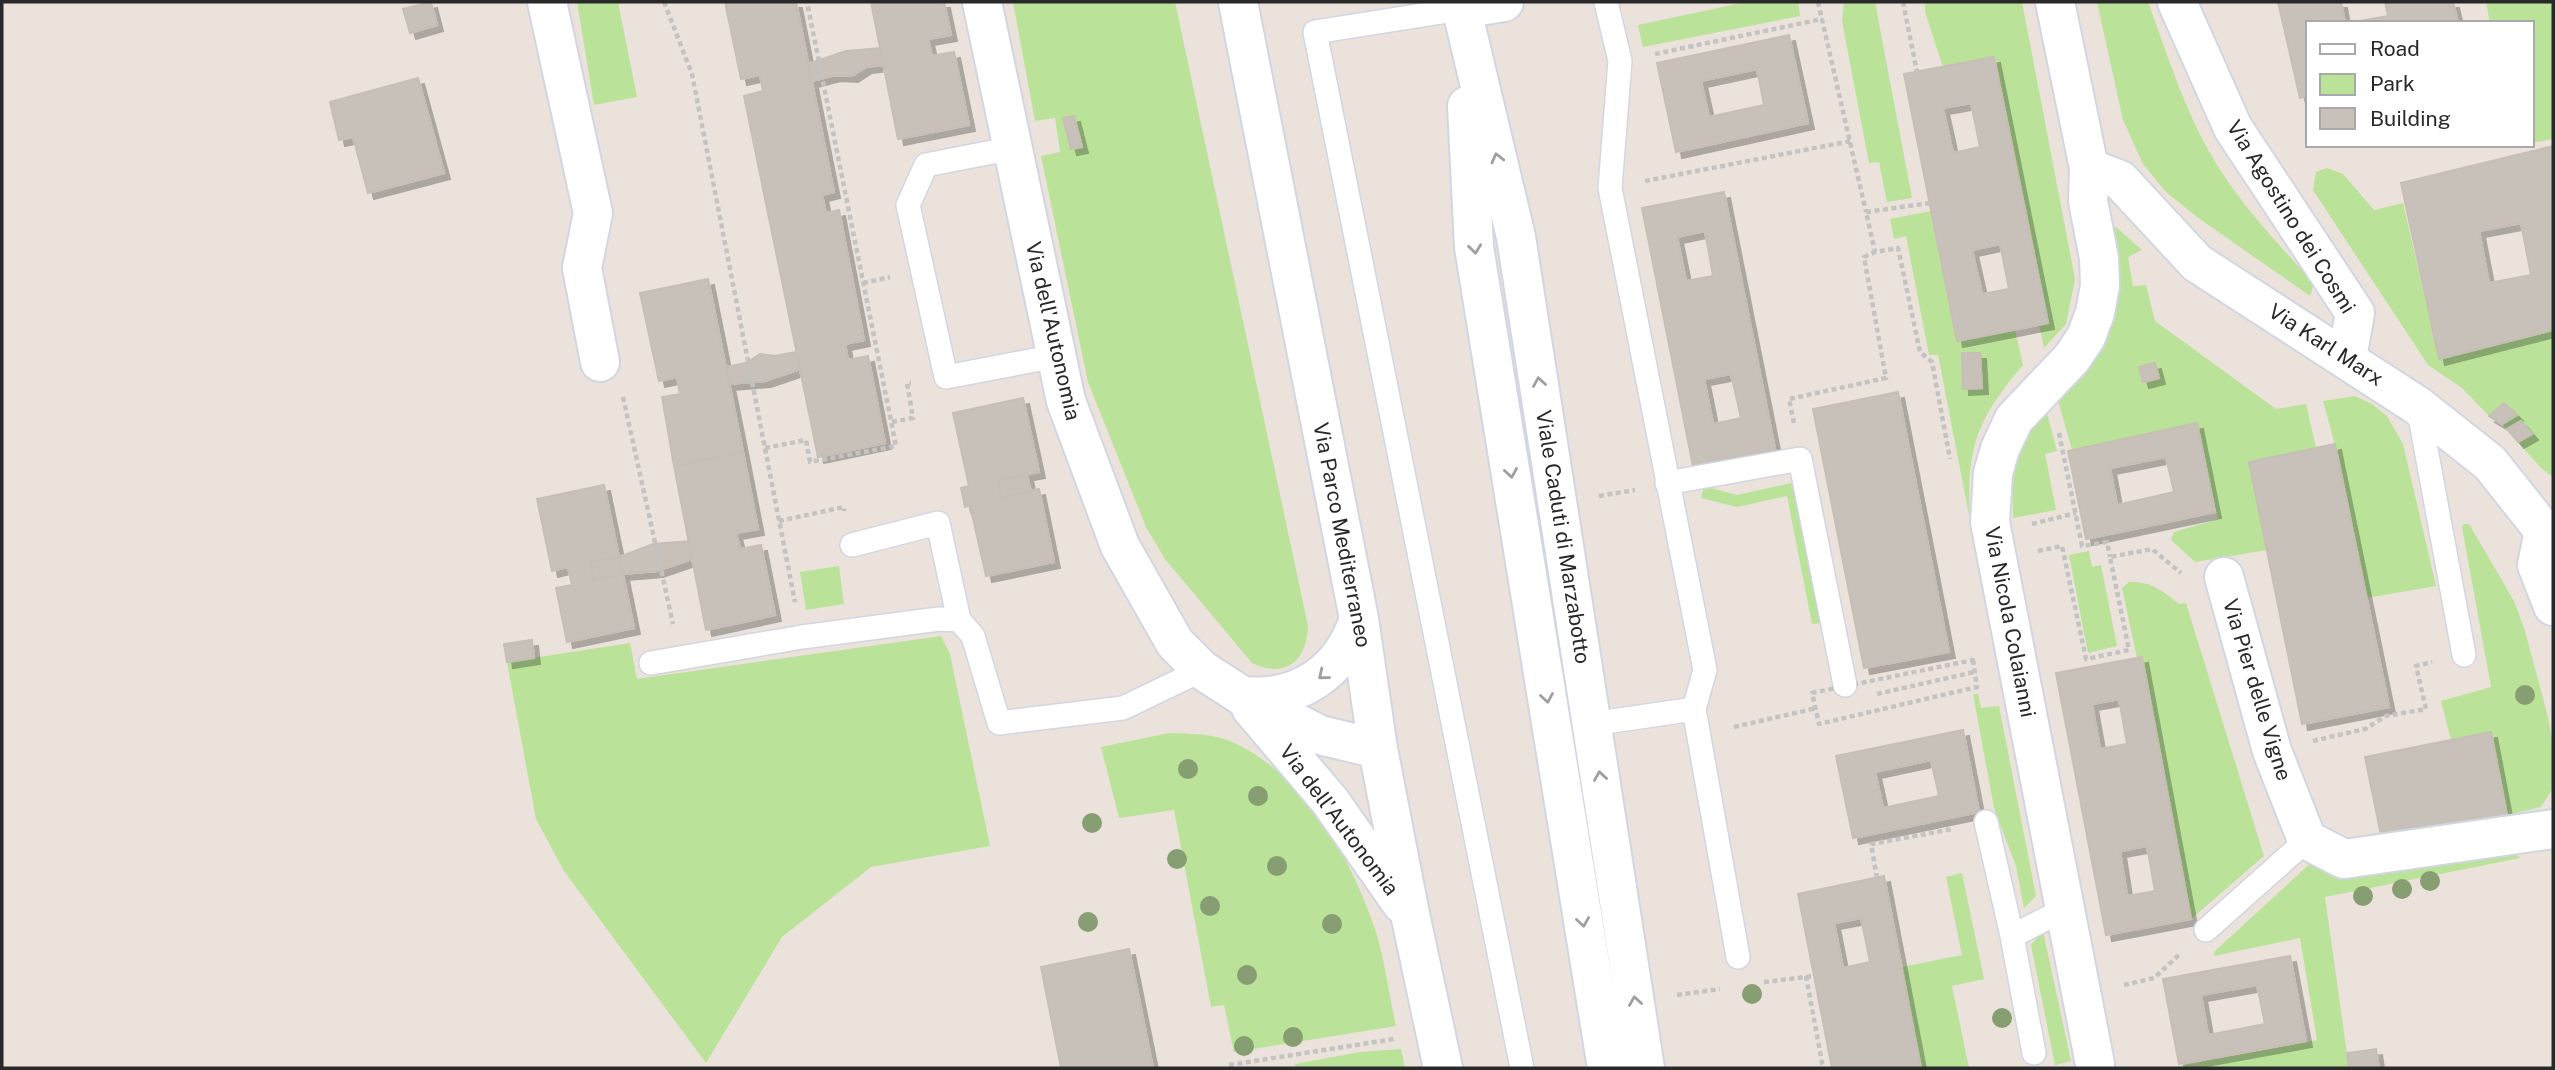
<svg xmlns="http://www.w3.org/2000/svg" width="2555" height="1070" viewBox="0 0 2555 1070" font-family="'Public Sans',sans-serif">
  <defs>
    <filter id="shadow"><feDropShadow dx="6" dy="6" stdDeviation="0" flood-color="#0004"/></filter>
  </defs>
  <rect width="100%" height="100%" fill="#ebe3db"/>
  <path fill="#bae298" d="M577,2h41l19,95 -43,8z
    M1013,2h162l133,624c-1,35 -23,53 -56,37l-87,-104 -19,-32 -58,-145 -47,-226 19,-4 -5,-34 -20,3z
    M1746,2h52l2,14 -157,31 -5,-22z
    M1844,2h31l37,196 -25,4 -8,-40 -10,1 -27,-142z
    M1925,2h97l53,277 -9,45 -22,24 -5,-23 9,-2 -53,-266 -52,10 -18,-55z
    M2097,2h51c21,57 39,117 73,169 26,41 60,76 93,112l-4,13 -113,-79 -31,-25 -23,-28 -20,-44z
    M2486,2h67v137l-21,4v-120h-42z
    M2327,168l16,6 31,36 29,-7 36,156 114,-29v147l-12,-9 -39,-44 2,-20 -15,12 -27,-28 -34,-23 -115,-175 3,-18z
    M1931,211l26,130 58,-11 8,35c-47,55 -57,84 -53,155l-32,-165h-9l-23,-119 -12,3 -4,-20z
    M2116,227l26,23 -14,7 5,29 13,-1 9,36 121,88 30,-5 10,44 -67,14 18,88 -72,12 -24,-22 3,-8 44,-13 -21,-95 -125,26 -15,-53c60,-64 68,-81 56,-169z
    M2355,396l17,8 15,12 16,28 33,142 -70,12 -31,-153 -12,-44z
    M2045,406l12,45 -12,3 11,56 -43,8c-1,-56 2,-64 32,-112z
    M1796,482l28,141 -12,1 -25,-128 -50,11 -36,-9 3,-12 33,9z
    M2464,524h5l45,77 11,30 23,86 5,28v43l-12,19 -34,8 -16,-82 -40,7 -10,-39 50,-14 -29,-160z
    M2089,551l3,16 9,-2 16,81 -29,7 -19,-98z
    M839,566l5,38 -38,6 -6,-38z
    M2129,582c22,-1 34,9 50,22l7,-1 78,253 -73,63 -48,-262 -6,1 -15,-70z
    M941,636l9,18 40,192 -119,21 -89,70 -76,126 -142,-192 -28,-52 -29,-157 123,-19 7,36z
    M1973,694h5l3,14 18,-2 37,190 -12,12 -8,-42 -22,-58z
    M1169,733c20,1 43,0 63,9 73,32 120,118 144,190 9,30 13,63 20,94l-162,26 -10,-47 -13,2 -37,-197 -55,8 -18,-71z
    M2511,849l9,9 -195,39 24,171h-179l147,-28 -17,-102 -86,18 1,-5 98,-90 32,17z
    M1962,873l22,106 -32,7 17,82h-48l-19,-101 60,-12 -16,-78z
    M2043,931l28,130 -16,4 -24,-120z
    M1401,1049l4,19h-109l-1,-4 65,-12z"/>
  <path fill="#c7c1ba" stroke="#c7beb5" stroke-width="2" fill-rule="evenodd" filter="url(#shadow)" d="M431,2l6,23 -27,8 -7,-24z
    M725,2h71l38,190 -12,3 4,18 13,-3 25,130 -19,4 3,16 20,-4 17,87 -67,14 -74,-361 19,-5 -3,-16 -19,4z
    M871,2h73l7,33 -23,4 4,17 22,-4 15,73 -71,14z
    M2278,2h63l4,21h-37v73l-8,2z
    M2385,2h68l5,21h-110l40,-7z
    M1789,35l19,88 -132,29 -19,-89z
    M880,48l3,17 -17,2 -14,9 -17,-1 -23,6 -4,-17 38,-13z
    M1994,57l54,266 -91,18 -53,-267z
    M1757,69l7,36 -55,12 -8,-36z
    M418,78l26,95 -76,20 -15,-56 -14,3 -9,-38z
    M1971,103l9,44 -27,6 -10,-45z
    M1074,116l8,31 -11,2 -8,-31z
    M2553,146v184l-114,29 -38,-176zM2521,223l10,52 -42,8 -10,-52z
    M1724,192l51,257 -82,17 -51,-258z
    M1705,231l8,45 -27,5 -9,-44z
    M2000,244l9,45 -27,5 -10,-44z
    M708,279l35,173 -69,14 -12,-69 18,-3 -3,-17 -18,4 -19,-88z
    M796,352l4,17 -35,12 -36,3 -3,-17 20,-4 14,-9 15,2z
    M1962,353h18l2,35 -19,1z
    M2155,363l4,15 -16,4 -4,-15z
    M1731,374l10,44 -28,6 -9,-45z
    M1898,392l51,260 -85,16 -51,-259z
    M1023,398l16,74 -41,8 3,18 38,-9 15,73 -68,14 -16,-71 -5,2 -4,-19 8,-2 -16,-73z
    M2504,403l13,12 -15,9 -13,-8z
    M2521,421l11,13 -14,8 -11,-13z
    M2197,423l18,89 -129,27 -18,-88z
    M2335,444l54,263 -87,17 -53,-262z
    M743,452l15,77 -22,4 4,16 21,-4 14,70 -69,15 -32,-164z
    M2166,457l8,35 -57,13 -7,-37z
    M1027,475l4,17 -30,6 -3,-18z
    M604,485l15,72 -29,5 3,18 30,-6 11,54 -67,14 -11,-54 16,-3 -4,-18 -16,4 -15,-72z
    M689,541l3,18 -35,12 -34,3 -4,-17 34,-13z
    M619,557l4,17 -30,6 -3,-18z
    M532,640l2,18 -27,4 -3,-18z
    M2142,657l49,262 -85,16 -50,-262z
    M2119,699l8,45 -27,5 -8,-45z
    M1963,730l16,82 -126,26 -17,-82z
    M2491,732l16,83 -125,25 -17,-83z
    M1931,760l8,36 -56,12 -8,-36z
    M2147,846l8,45 -28,5 -7,-45z
    M1884,876l37,192h-89l-34,-174z
    M1861,918l9,44 -27,6 -9,-45z
    M1129,949l24,119h-92l-20,-101z
    M2290,956l16,85 -127,23 -16,-85z
    M2257,985l8,39 -57,11 -7,-40z
    M2376,1049l3,19h-30l-2,-15z"/>
  <g fill="none" stroke-linecap="round" stroke-linejoin="round">
    <g stroke="#d1d6e2" stroke-width="26">
      <path id="service" d="M1606,2l14,59 -10,127 95,482 -11,39 44,248
        M1461,9l-146,23 207,1036
        M1013,148l-87,17 -18,40 38,172 110,-21
        M2418,406l46,249
        M1667,483l133,-24 45,226
        M852,545l86,-22 21,97
        M651,663l151,-26 137,-18 20,1 14,16 26,87 124,-15 79,-38
        M1592,724l102,-15
        M1986,822l26,114
        M2206,930l101,-90
        M2034,1053l-22,-117 53,-27"/>
    </g>
    <g stroke="#d1d6e2" stroke-width="42">
      <path id="minor" d="M547,2l46,211 -11,55 18,94
        M982,2l84,399 54,145 55,97 27,27 39,25 79,40 58,14
        M1238,2l121,617 19,130 32,165 33,154
        M2055,2l34,166 -1,33 11,57 1,28 -5,27 -9,24 -14,21 -58,61 -14,30 -7,24 -3,49 105,542
        M2177,2l56,126 122,185 -8,45
        M1461,9l43,-7
        M2089,168l31,12 77,83 221,143 72,57 54,68 9,6
        M2544,531l-7,34 16,41
        M2224,577l48,174 35,89 37,19 209,-30
        M1243,696c56,5 98,-23 116,-77
        M1251,708l79,93 72,103"/>
    </g>
    <g stroke="#d1d6e2" stroke-width="42">
      <path id="tertiary" d="M1460,2l56,235 129,831
        M1467,106l7,141 133,821"/>
    </g>
    <path stroke="#c3c3c3" stroke-width="4.5" stroke-dasharray="5 3.5" stroke-linecap="butt" d="M664,2l28,72 103,528
      M1818,2l48,210
      M1903,2l14,70
      M1655,54l167,-35
      M1645,181l206,-40
      M1930,203l-64,9 9,40 23,-4 22,104 12,10 18,97
      M863,283l27,-6
      M623,397l50,227
      M892,422l21,-4 -6,-35h4
      M1794,423l-5,-24 97,-21 -22,-121 11,-5
      M2059,433l23,113 25,-4 3,15
      M765,448l41,-8 4,22 86,-16 -89,-444
      M1599,496l36,-6
      M779,521l65,-14v4
      M2032,524l44,-11
      M2038,551l24,-5 24,113 43,-9 -19,-93 42,-8 29,24
      M1973,660l4,27 -158,37 -7,-31z
      M1877,694l97,-22
      M1734,727l83,-19
      M2313,741l52,-12 21,-13 40,-7 -10,-43 16,-4
      M1877,878l-6,-34 82,-15
      M1806,976l17,92
      M1764,982l50,-6
      M2124,985l30,-7 27,-25
      M1677,995l43,-6
      M1229,1065l165,-26"/>
    <use href="#service" stroke="#fff" stroke-width="23"/>
    <use href="#minor" stroke="#fff" stroke-width="38"/>
    <use href="#tertiary" stroke="#fff" stroke-width="38"/>
  </g>
  <g fill="#869e71">
    <circle cx="2525" cy="695" r="10"/>
    <circle cx="1188" cy="769" r="10"/>
    <circle cx="1258" cy="796" r="10"/>
    <circle cx="1092" cy="823" r="10"/>
    <circle cx="1177" cy="859" r="10"/>
    <circle cx="1277" cy="866" r="10"/>
    <circle cx="2430" cy="881" r="10"/>
    <circle cx="2402" cy="889" r="10"/>
    <circle cx="2363" cy="896" r="10"/>
    <circle cx="1210" cy="906" r="10"/>
    <circle cx="1088" cy="922" r="10"/>
    <circle cx="1332" cy="924" r="10"/>
    <circle cx="1247" cy="975" r="10"/>
    <circle cx="1752" cy="994" r="10"/>
    <circle cx="2002" cy="1018" r="10"/>
    <circle cx="1293" cy="1037" r="10"/>
    <circle cx="1244" cy="1046" r="10"/>
  </g>
  <defs><path id="oneway-chevron" d="M-2-3.5L2.5 0L-2 3.5" fill="none" stroke-width="1.6" stroke-linecap="round" stroke-linejoin="round" transform="scale(1.75)"/></defs>
  <g stroke="#9f9f9f">
    <use href="#oneway-chevron" transform="translate(1497 158) rotate(-104)"/>
    <use href="#oneway-chevron" transform="translate(1475 249) rotate(83)"/>
    <use href="#oneway-chevron" transform="translate(1539 382) rotate(-99)"/>
    <use href="#oneway-chevron" transform="translate(1511 473) rotate(81)"/>
    <use href="#oneway-chevron" transform="translate(1323 675) rotate(141)"/>
    <use href="#oneway-chevron" transform="translate(1547 698) rotate(81)"/>
    <use href="#oneway-chevron" transform="translate(1600 776) rotate(-99)"/>
    <use href="#oneway-chevron" transform="translate(1583 922) rotate(81)"/>
    <use href="#oneway-chevron" transform="translate(1635 1001) rotate(-99)"/>
  </g>
  <g text-anchor="middle" stroke-width="7" stroke-linejoin="round" paint-order="stroke">
    <g font-size="21" fill="#292929" stroke="#fff">
      <text transform="translate(2291 217) rotate(58)" y="7">Via Agostino dei Cosmi</text>
      <text transform="translate(1053 331) rotate(77)" y="7">Via dell'Autonomia</text>
      <text transform="translate(2326 345) rotate(33)" y="7">Via Karl Marx</text>
      <text transform="translate(1342 535) rotate(79)" y="7">Via Parco Mediterraneo</text>
      <text transform="translate(1563 537) rotate(81)" y="7">Viale Caduti di Marzabotto</text>
      <text transform="translate(2010 622) rotate(79)" y="7">Via Nicola Colaianni</text>
      <text transform="translate(2257 690) rotate(73)" y="7">Via Pier delle Vigne</text>
      <text transform="translate(1339 820) rotate(53)" y="7">Via dell'Autonomia</text>
    </g>
  </g>
  <rect width="2555" height="1070" fill="none" stroke="#292929" stroke-width="7"/>
  <rect x="2306" y="21" width="228" height="126" fill="#ffffff" stroke="#a9a9a9" stroke-width="2"/>
  <rect x="2320" y="44" width="35" height="10" fill="#ffffff" stroke="#a9a9a9" stroke-width="2"/>
  <text x="2370" y="56" font-size="21" fill="#292929">Road</text>
  <rect x="2320" y="74" width="35" height="21" fill="#bae298" stroke="#a9a9a9" stroke-width="2"/>
  <text x="2370" y="91" font-size="21" fill="#292929">Park</text>
  <rect x="2320" y="108" width="35" height="21" fill="#c7c1ba" stroke="#a9a9a9" stroke-width="2"/>
  <text x="2370" y="126" font-size="21" fill="#292929">Building</text>
</svg>
